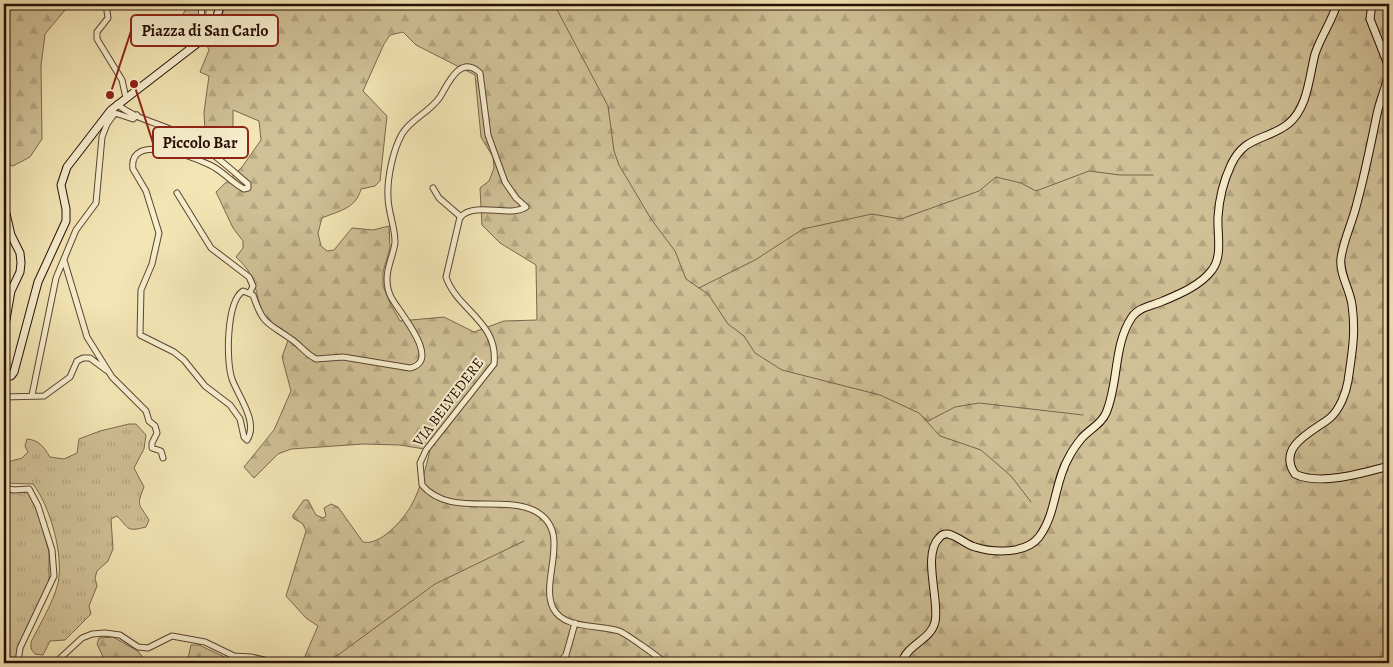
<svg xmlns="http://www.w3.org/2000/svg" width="1393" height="667" viewBox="0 0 1393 667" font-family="Alegreya,serif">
  <defs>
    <pattern id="grass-tufts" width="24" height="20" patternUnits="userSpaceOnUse" patternTransform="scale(1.25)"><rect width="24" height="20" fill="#d0c096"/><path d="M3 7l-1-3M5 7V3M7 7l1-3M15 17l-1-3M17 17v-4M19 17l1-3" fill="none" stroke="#b3a480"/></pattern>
    <pattern id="forest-firs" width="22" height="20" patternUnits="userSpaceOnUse" patternTransform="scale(1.25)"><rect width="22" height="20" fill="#d0c096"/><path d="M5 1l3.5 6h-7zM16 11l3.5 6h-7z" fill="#b3a480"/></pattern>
  </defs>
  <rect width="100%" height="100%" fill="#f3e5b4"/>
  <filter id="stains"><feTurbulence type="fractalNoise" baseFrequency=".004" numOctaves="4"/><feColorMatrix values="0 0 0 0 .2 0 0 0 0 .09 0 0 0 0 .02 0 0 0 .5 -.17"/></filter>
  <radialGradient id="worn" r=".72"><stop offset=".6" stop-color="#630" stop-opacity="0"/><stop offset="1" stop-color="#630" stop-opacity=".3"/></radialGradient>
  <path fill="url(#grass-tufts)" stroke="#7c674e" d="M129,424h7l10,11 -2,14 -10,19 10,19c-8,20 -5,16 5,33l-3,7c-20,5 -16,2 -29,-11l-6,3 2,30 -5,12 -11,10 -2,7 2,8 -8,20 2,8 -26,26 -15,1 -7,14 -8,-1 -4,-5v-7c9,-18 22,-39 27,-59 6,-28 -8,-77 -25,-99l-29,-1v-20l18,-5 6,-6 -3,-6 2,-7c12,1 17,8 23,18l14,2 13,-6 2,-14 21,-8z
    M28,492l5,3 16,57v31l-28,58 -2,22h-15v-170z"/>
  <path fill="url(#forest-firs)" stroke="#7c674e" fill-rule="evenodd" d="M4,4h63l-2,6 -20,24 -4,32 1,73 -12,18 -17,9 -9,-3v-18l4,-9 -4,-17z
    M189,4h18l-2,17c-9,2 -14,8 -22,0v-7z
    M225,4h1164v659h-1087l16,-37 -12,-8 -20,-22 20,-65 -3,-7 -10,-6v-3l11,-15h4l8,15 7,3 3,-2 -2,-8 7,-4 7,3 25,35c17,4 39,-21 48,-36 9,-16 15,-38 19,-56l-30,-5 -37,-1 -72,5 -13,5 -24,24 -10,-11 30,-37 17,-39 -9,-34 8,-22c-8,-5 -20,-10 -25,-19 -13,-24 -4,-36 -29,-59l7,-9v-7l-10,-13 -17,-36 26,-25 19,-27 -2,-19 -26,-11v19l-18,7 -10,-4 -1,-20 5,-36 -9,-4 9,-22 -4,-9 15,-19zM403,32l13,13 59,30 6,62 12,20 1,11 -5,13 -9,7 2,37 18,18 36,22 1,55 -33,1 -30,11 -30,-15 -44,4 -9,-16 -8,-19v-14l7,-24 -1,-22 -16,4 -21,-2 -18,22 -7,1 -6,-5 -3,-13 4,-15c16,-7 34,-9 39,-29l14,-3 5,-5 7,-65 -24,-25 21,-47 6,-9z
    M113,637l25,14 9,12h-41l-9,-19 2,-6z
    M191,645h8l32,15 28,3h-72z"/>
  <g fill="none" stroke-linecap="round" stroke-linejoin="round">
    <path stroke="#78634b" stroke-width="1" d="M554,4l54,102 6,45 5,14 19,32 13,22 24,32 11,28 22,15 20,30 16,12 11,17 27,17 98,25 39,18 21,23 41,14 30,26 20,26
      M699,288l56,-28 48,-31 69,-15 29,5 78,-28 17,-14 25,6 15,8 53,-20 31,4h33
      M923,417l5,4 27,-14 24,-4 104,12
      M327,663l108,-79 89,-43"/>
    <g stroke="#5a4432" stroke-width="7">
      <path id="street" d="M106,4l2,14 -11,14v7l25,41 4,18
        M201,4l2,34
        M117,104c16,14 41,19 60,28 27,13 49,33 71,52v4l-4,1c-12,-6 -21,-18 -34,-24 -17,-8 -82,-33 -77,4l13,22 13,42 -7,31 -11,26 -1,45 34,17 10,8 21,26 25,19 10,14 4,18 3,3c12,-18 -9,-44 -15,-61 -6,-17 -6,-77 11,-88l10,4c10,30 14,27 38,44 9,6 15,15 25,20l27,-2 67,11c33,-7 -12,-57 -19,-71 -3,-6 -4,-12 -4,-18 0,-13 7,-25 8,-37 0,-16 -7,-30 -7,-45 -1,-19 5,-47 14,-63 9,-15 28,-22 38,-37 8,-13 20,-43 40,-24l8,62 17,47 11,16 10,9c-18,11 -49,-6 -66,10l-14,60c11,33 53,45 48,87l-68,86 -6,13 2,22c27,32 77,10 111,25 42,20 6,69 20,98 11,22 46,16 66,23 6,2 41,27 46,32
        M433,188l6,10 22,19
        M177,193l34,55 38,29 4,9 -3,6
        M64,260l23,77 25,40 34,34 3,10 6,5 2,7 -5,10v5l9,3 2,7
        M32,395l24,-117 20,-48 20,-27 6,-66 5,-13 8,-11 18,6 4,-4
        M4,397l40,-1 26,-19 7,-16 6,-3h7l16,12
        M4,488l10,2 15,-1 9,17 14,44 2,26 -34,72 -2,15
        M55,663l27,-25 10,-4 13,-1 15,2 18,12 10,1 24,-12 33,6 29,14 17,1 26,6
        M559,663l7,-8 9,-32"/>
    </g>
    <g stroke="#270e06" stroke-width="9">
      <path id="secondary" d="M1372,4l-2,15 19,48
        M1389,70c-2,16 -9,29 -12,44 -6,29 -12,60 -20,89 -4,18 -13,35 -16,55 -2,16 9,31 11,47 4,28 0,48 -4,76 -2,12 -8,28 -18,37 -16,13 -54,28 -35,56 24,12 69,-1 94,-8
        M4,205l7,30 9,18 1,10 -1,9 -9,19 -7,40
        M4,376h7l3,-4 24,-90 28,-61v-12l-5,-24 6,-18 44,-57 92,-71 13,-20 5,-15
        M902,663c4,-18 29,-23 33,-41 5,-21 -13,-67 4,-84 3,-4 8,-5 12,-3 9,3 16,10 24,12 19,6 51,7 64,-10 18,-24 15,-55 30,-80 3,-6 8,-13 12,-18 8,-10 20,-14 25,-26 13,-30 7,-68 26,-96 7,-10 20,-11 31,-16 17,-7 38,-16 49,-31 11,-14 5,-36 6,-53 1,-17 6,-37 13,-52 14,-30 35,-24 57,-41 20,-16 21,-47 27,-70 6,-18 17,-33 22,-50"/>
    </g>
    <use href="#street" stroke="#f7eece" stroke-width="5"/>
    <use href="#secondary" stroke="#f7eece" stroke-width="7"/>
  </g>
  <g text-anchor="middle" stroke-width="4" stroke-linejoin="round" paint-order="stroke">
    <g font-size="15" fill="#270e06" stroke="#f7eece">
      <text transform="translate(448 402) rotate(-53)" y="5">VIA BELVEDERE</text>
    </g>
  </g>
  <path fill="none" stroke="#8f2418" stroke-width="2" d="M110 95L131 31M134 84L153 143"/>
  <g fill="#8f2418" stroke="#f7eece" stroke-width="2">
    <circle cx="110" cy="95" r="5"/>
    <circle cx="134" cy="84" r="5"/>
  </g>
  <g fill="#f7eece" stroke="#8f2418" stroke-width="2">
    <rect x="131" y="15" width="147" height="31" rx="5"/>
    <rect x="153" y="127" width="95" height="31" rx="5"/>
  </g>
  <g font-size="16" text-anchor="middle" font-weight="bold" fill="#270e06">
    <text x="205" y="36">Piazza di San Carlo</text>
    <text x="200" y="148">Piccolo Bar</text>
  </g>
  <rect width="1393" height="667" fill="none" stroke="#f3e5b4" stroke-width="20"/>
  <rect x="5" y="5" width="1383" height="657" fill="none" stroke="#270e06" stroke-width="2.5"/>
  <rect x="10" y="10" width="1373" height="647" fill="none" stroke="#270e06"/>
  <rect width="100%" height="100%" filter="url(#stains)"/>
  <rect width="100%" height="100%" fill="url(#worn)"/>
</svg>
